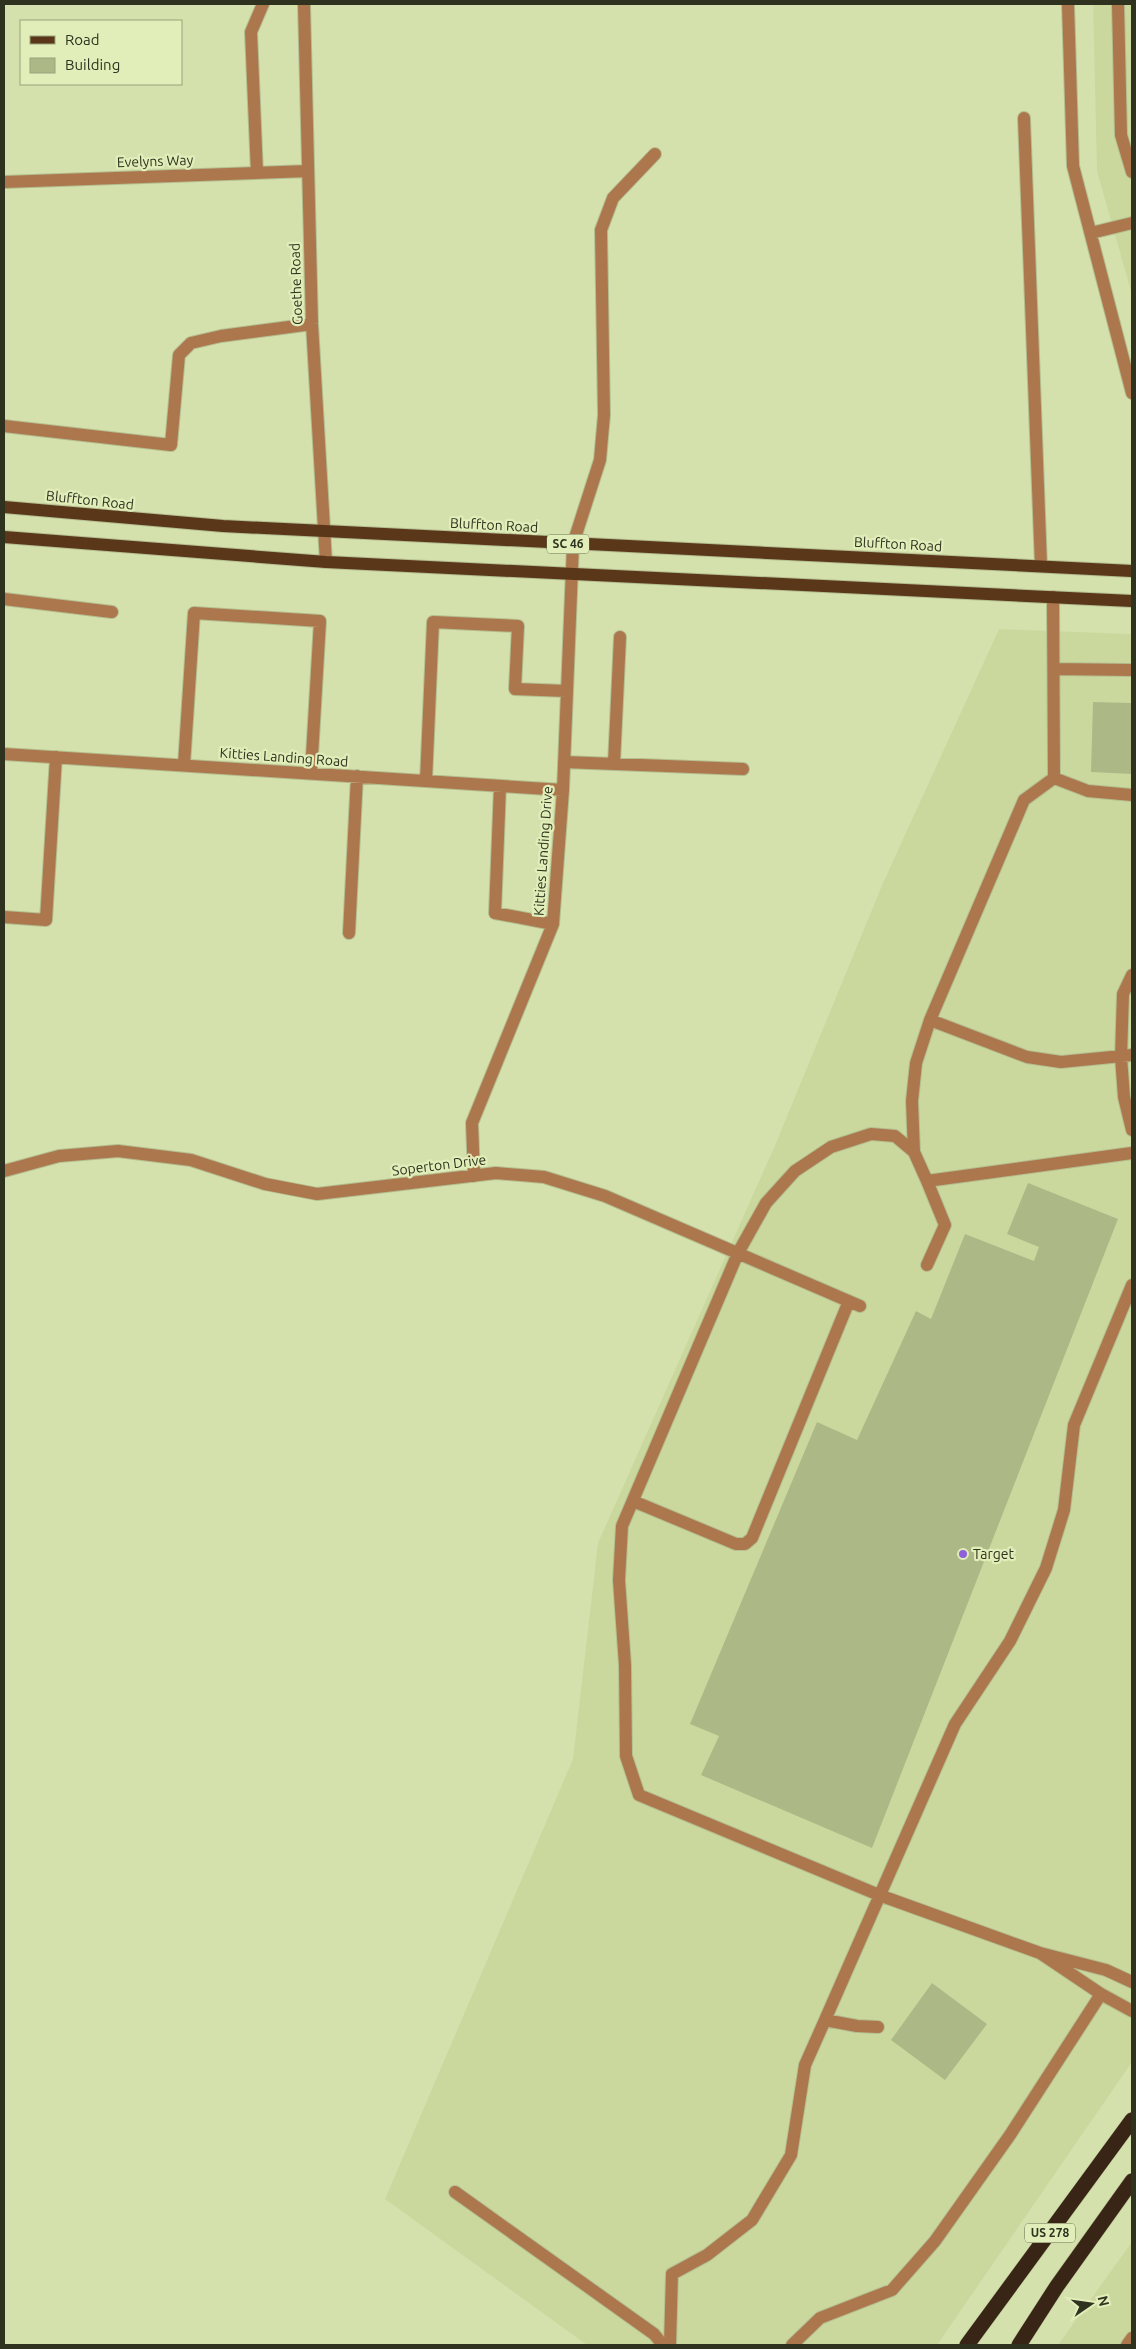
<svg xmlns="http://www.w3.org/2000/svg" width="1136" height="2349" viewBox="0 0 1136 2349" font-family="Ubuntu,sans-serif">
  <rect width="100%" height="100%" fill="#d5e1ad"/>
  <path fill="#cbd89d" d="M1093,4h39v291l-35,-124z
    M999,629l133,5v1428l-195,283h-350l-202,-146 188,-440 25,-216 178,-400 107,-260z
    M1132,2242v103h-74z"/>
  <path fill="#adb887" d="M1093,702l39,1v71l-41,-2z
    M1028,1183l90,36 -246,629 -171,-73 18,-39 -29,-12 127,-302 40,18 59,-129 15,8 34,-85 69,27 5,-14 -32,-13z
    M932,1983l55,41 -42,56 -54,-40z"/>
  <g fill="none" stroke-linecap="round" stroke-linejoin="round">
    <g stroke="#b4be90" stroke-width="14">
      <path id="minor" d="M304,4l8,320 14,238
        M1068,4l5,162 59,227
        M1118,4l3,131 11,37
        M1024,118l17,448
        M257,173l-6,-141 12,-28
        M4,182l304,-11
        M1091,233l41,-10
        M4,426l167,19 8,-90 12,-12 30,-7 91,-12
        M4,599l108,13
        M1054,669l78,1
        M4,754l559,36
        M564,762l179,7
        M614,764l6,-127
        M184,765l10,-152 126,8 -9,152
        M1054,778l34,13 44,4
        M426,781l7,-159 85,4 -3,63 51,2
        M500,786l-5,127 58,11
        M4,917l42,3 10,-163
        M349,933l8,-157
        M1132,975l-9,19 -2,63 3,40 8,33
        M930,1020l97,37 34,5 71,-7
        M914,1152l-2,-51 4,-38 14,-43 94,-220 30,-22 -1,-181
        M4,1171l55,-15 59,-5 73,9 74,24 52,10 179,-21 48,4 61,19 255,110
        M474,1176l-2,-53 81,-199 10,-134 10,-246 27,-84 4,-45 -3,-185 12,-32 42,-44
        M927,1181l18,44 -18,40
        M633,1501l103,43h9l7,-6 97,-237
        M1040,1953l-161,-58 -240,-100 -13,-39 -1,-91 -6,-85 3,-54 116,-273 28,-50 29,-32 36,-24 40,-13 24,2 19,16 13,29 205,-28
        M1132,1982l-26,-12 -66,-17 61,41 31,17
        M825,2020l32,6 21,1
        M455,2192l199,142 9,11
        M670,2345l2,-71 35,-19 45,-35 39,-65 14,-90 20,-45 130,-296 55,-83 36,-73 18,-58 10,-85 58,-140
        M792,2345l28,-27 72,-28 43,-49 75,-106 91,-141
        M1127,2345l5,-7"/>
    </g>
    <g stroke="#b4be90" stroke-width="14">
      <path id="major" d="M4,507l219,19 909,45
        M4,537l322,25 806,39"/>
    </g>
    <g stroke="#b4be90" stroke-width="16">
      <path id="highway" d="M967,2345l165,-225
        M1019,2345l38,-59 75,-105"/>
    </g>
    <use href="#minor" stroke="#ad774d" stroke-width="12"/>
    <use href="#major" stroke="#5b371a" stroke-width="12"/>
    <use href="#highway" stroke="#392516" stroke-width="15"/>
  </g>
  <circle fill="#8e60da" stroke="#e2eeba" stroke-width="2" cx="963" cy="1554" r="5"/>
  <g text-anchor="middle" stroke-width="4.5" stroke-linejoin="round" paint-order="stroke">
    <g fill="#e2eeba" stroke="#646a4d" stroke-width="1">
      <rect x="547" y="534.5" width="42" height="19" rx="4"/>
      <rect x="1025" y="2223.5" width="50" height="19" rx="4"/>
    </g>
    <g font-size="12" font-weight="bold" fill="#2e321e">
      <text x="568" y="548">SC 46</text>
      <text x="1050" y="2237">US 278</text>
    </g>
    <g font-size="14" fill="#2e321e" stroke="#e2eeba">
      <text transform="translate(155 161) rotate(-2)" y="5">Evelyns Way</text>
      <text transform="translate(296 284) rotate(-92)" y="5">Goethe Road</text>
      <text transform="translate(90 500) rotate(6)" y="5">Bluffton Road</text>
      <text transform="translate(494 525) rotate(3)" y="5">Bluffton Road</text>
      <text transform="translate(898 544) rotate(3)" y="5">Bluffton Road</text>
      <text transform="translate(284 757) rotate(4)" y="5">Kitties Landing Road</text>
      <text transform="translate(543 851) rotate(-86)" y="5">Kitties Landing Drive</text>
      <text transform="translate(439 1165) rotate(-7)" y="5">Soperton Drive</text>
    </g>
    <g font-size="14" fill="#2e321e" stroke="#e2eeba" text-anchor="start">
      <text x="973" y="1559">Target</text>
    </g>
  </g>
  <rect width="1136" height="2349" fill="none" stroke="#2e321e" stroke-width="10"/>
  <rect x="20" y="20" width="162" height="65" fill="#e2eeba" stroke="#9aa37c"/>
  <rect x="30" y="36" width="25" height="8" fill="#5b371a" stroke="#9aa37c"/>
  <text x="65" y="45" font-size="15" fill="#2e321e">Road</text>
  <rect x="30" y="58" width="25" height="15" fill="#adb887" stroke="#9aa37c"/>
  <text x="65" y="70" font-size="15" fill="#2e321e">Building</text>
  <g transform="translate(1091 2304) rotate(77)" stroke="#e2eeba" stroke-width="4" paint-order="stroke">
  <path d="M0-4L9 19L0 12L-9 19Z" fill="#2e321e"/>
  <text y="-8" font-size="14" font-weight="bold" text-anchor="middle" fill="#2e321e">N</text>
  </g>
</svg>
